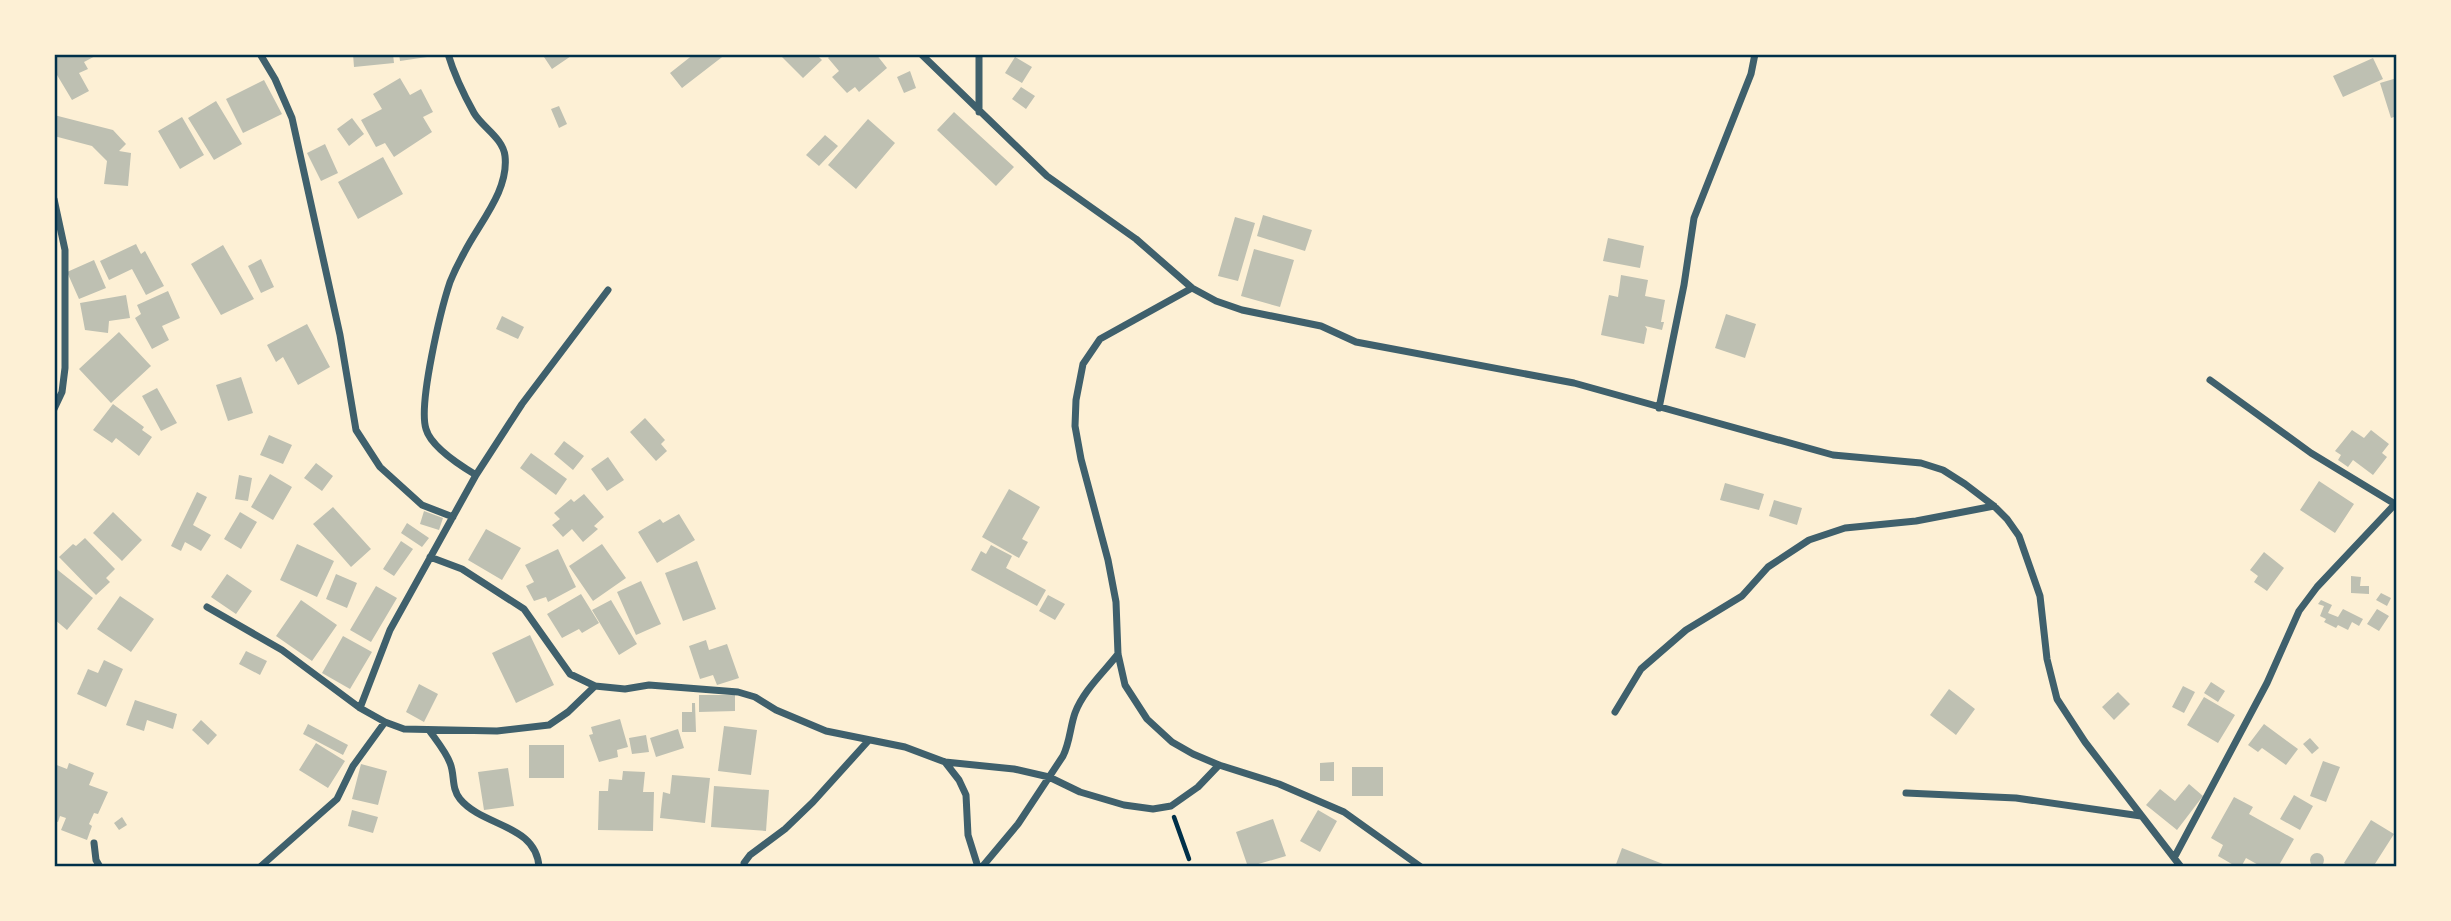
<svg xmlns="http://www.w3.org/2000/svg" width="2451" height="921" viewBox="0 0 2451 921" font-family="'Open Sans',sans-serif">
  <rect width="100%" height="100%" fill="#fdf0d5"/>
  <path fill="#bec0b2" d="M54,54h45l-15,8 4,7 -9,4 10,18 -17,9 -18,-30z
    M353,54h40l1,9 -40,4z
    M399,54h35v2l-34,5z
    M542,54h32l-22,15z
    M694,54h32l-44,34 -12,-15z
    M783,54h33l6,6 -19,18 -22,-22z
    M832,54h44l11,14 -28,24 -4,-5 -8,6 -15,-16 7,-6 -11,-13z
    M1015,57l17,10 -10,16 -17,-10z
    M2373,58l10,21 -40,18 -10,-21z
    M910,71l6,17 -12,5 -7,-16z
    M400,78l10,17 11,-6 12,23 -10,5 9,15 -38,25 -9,-14 -9,4 -15,-27 21,-11 -9,-15z
    M2397,78v38l-6,2 -11,-35z
    M264,80l18,34 -39,19 -17,-34z
    M1021,87l14,9 -9,13 -14,-10z
    M216,101l26,43 -28,16 -26,-42z
    M559,106l8,18 -8,4 -8,-19z
    M954,112l60,55 -18,19 -59,-56z
    M54,115l59,15 13,14 -7,7 12,2 -3,33 -24,-2 3,-23 -15,-15 -38,-10z
    M182,117l22,38 -24,14 -22,-38z
    M352,118l12,16 -15,12 -12,-17z
    M868,119l27,24 -39,46 -28,-24z
    M825,135l13,11 -19,20 -13,-11z
    M325,144l13,29 -17,8 -14,-28z
    M383,157l20,37 -45,25 -20,-37z
    M1263,215l49,15 -7,21 -48,-15z
    M1235,217l20,6 -17,58 -20,-5z
    M1608,238l36,8 -4,22 -37,-7z
    M136,244l5,10 4,-3 19,35 -18,9 -14,-26 -23,11 -9,-19z
    M223,245l31,54 -33,16 -30,-51z
    M1254,249l40,11 -14,47 -39,-11z
    M261,259l13,28 -13,6 -13,-27z
    M94,260l12,28 -27,11 -12,-27z
    M1621,275l27,5 -3,16 20,4 -4,22h3l-2,8 -17,-4 2,3 -3,15 -43,-9 8,-40 9,2z
    M168,291l12,27 -18,8 7,14 -17,9 -17,-31 6,-4 -4,-9z
    M126,295l4,23 -21,3 -1,12 -23,-3 -5,-27z
    M1726,314l30,10 -11,34 -30,-10z
    M502,316l22,11 -6,12 -22,-10z
    M307,324l23,43 -32,18 -15,-28 -7,5 -9,-17z
    M119,332l32,34 -40,37 -32,-34z
    M241,377l12,36 -25,8 -12,-36z
    M157,388l20,35 -16,8 -19,-35z
    M113,404l31,23 -2,3 10,7 -13,19 -23,-18 -4,5 -19,-13z
    M645,418l20,22 -4,4 6,7 -11,10 -26,-29z
    M2352,430l12,8 7,-8 18,14 -7,9 5,4 -14,18 -20,-15 -5,7 -10,-7 3,-5 -6,-4z
    M269,435l23,10 -9,19 -23,-9z
    M564,441l20,15 -11,14 -19,-16z
    M531,453l36,26 -11,16 -36,-27z
    M608,457l16,23 -17,11 -16,-22z
    M316,463l17,13 -11,15 -18,-13z
    M270,474l22,13 -19,33 -22,-13z
    M239,475l13,3 -4,23 -13,-2z
    M2319,481l35,23 -19,29 -35,-23z
    M1725,483l39,11 -5,16 -39,-10z
    M1009,489l31,18 -18,32 6,3 -9,16 -37,-21z
    M197,492l10,5 -14,28 18,10 -10,16 -16,-9 -4,9 -10,-5z
    M584,494l20,23 -10,9 4,3 -15,13 -11,-13 -9,8 -11,-12 8,-6 -6,-6 17,-14 3,3z
    M1774,500l28,8 -5,17 -28,-9z
    M333,507l38,42 -20,18 -38,-43z
    M424,511l19,7 -4,12 -19,-6z
    M113,512l29,28 -20,21 -29,-28z
    M240,512l17,10 -16,27 -17,-10z
    M679,514l16,26 -38,23 -19,-31 22,-13 3,4z
    M407,523l22,15 -7,9 -21,-14z
    M486,529l35,19 -19,32 -34,-20z
    M85,538l30,31 -9,9 4,4 -14,13 -37,-38 14,-13 3,2z
    M401,541l12,8 -19,27 -11,-7z
    M297,544l37,17 -17,36 -37,-17z
    M602,544l24,34 -33,23 -24,-35z
    M991,545l21,11 -6,12 40,22 -9,16 -66,-36 10,-19 5,3z
    M558,549l18,38 -28,15 -2,-5 -12,4 -8,-15 8,-4 -9,-17z
    M2264,552l20,16 -17,23 -13,-9 4,-6 -8,-6z
    M697,561l19,48 -33,12 -18,-48z
    M54,567l39,31 -26,32 -13,-11z
    M227,574l25,17 -16,23 -25,-17z
    M336,574l21,9 -10,25 -21,-9z
    M2351,576l10,1 -1,9h9v8l-18,-1z
    M641,581l20,43 -25,11 -19,-43z
    M376,586l21,12 -26,44 -21,-12z
    M2381,593l10,5 -4,8 -11,-6z
    M581,594l18,29 -17,10 -3,-4 -17,9 -15,-24z
    M1048,595l17,9 -10,16 -16,-9z
    M120,596l34,23 -23,33 -34,-23z
    M301,600l36,25 -25,36 -36,-25z
    M611,600l26,44 -18,11 -27,-45z
    M2321,600l11,5 -4,8 10,4 5,-8 20,10 -4,7 -7,-4 -4,8 -10,-5 -2,3 -12,-6 2,-3 -6,-3 4,-10 -6,-2z
    M2377,609l12,7 -10,15 -12,-7z
    M530,635l24,50 -38,18 -24,-50z
    M343,636l29,16 -22,37 -28,-16z
    M706,640l3,10 18,-6 12,34 -22,7 -4,-10 -13,4 -11,-33z
    M246,651l21,10 -7,14 -21,-11z
    M104,660l19,9 -17,38 -29,-13 11,-25 10,4z
    M2211,682l14,9 -7,11 -14,-9z
    M419,684l19,10 -14,28 -18,-10z
    M2183,686l12,6 -11,21 -12,-6z
    M1949,689l26,20 -19,26 -26,-20z
    M2118,692l12,12 -16,16 -12,-13z
    M699,695h36v16l-36,1z
    M2204,697l31,18 -17,28 -31,-18z
    M135,700l42,14 -4,15 -26,-9 -3,11 -18,-6z
    M692,703h3l1,29h-14v-20h10z
    M620,719l8,28 -11,3 1,7 -19,5 -10,-27 4,-1 -2,-7z
    M201,720l16,15 -9,10 -16,-15z
    M308,724l40,21 -5,10 -40,-21z
    M2264,724l34,25 -12,16 -24,-17 -4,4 -10,-7z
    M724,726l33,4 -6,45 -33,-4z
    M678,729l6,19 -28,9 -6,-19z
    M646,735l3,17 -17,2 -3,-16z
    M2310,738l9,10 -7,6 -9,-10z
    M316,743l29,18 -17,27 -29,-18z
    M529,745h35v33h-35z
    M2323,761l17,6 -14,35 -16,-6z
    M1334,762v19h-14v-18z
    M69,763l25,10 -5,12 19,7 -10,22 -4,-1 -5,11 3,2 -5,14 -26,-10 5,-12 -6,-2 -2,6 -4,-1v-57l13,5z
    M361,764l26,7 -9,34 -26,-6z
    M1352,767h31v29h-31z
    M508,768l6,38 -30,4 -6,-38z
    M623,771l22,1 -2,20h11l-1,39 -55,-1 1,-39h9l1,-12 13,1z
    M672,775l38,3 -5,45 -45,-5 3,-26 7,2z
    M2189,784l14,12 -26,34 -31,-25 14,-16 15,12z
    M714,786l55,4 -3,41 -55,-4z
    M2294,795l19,11 -13,24 -20,-11z
    M2234,797l19,10 -4,7 45,25 -16,28h-16l-16,-9 -5,9h-4l-19,-11 5,-11 -12,-7z
    M352,810l26,7 -5,16 -25,-7z
    M1318,810l19,11 -17,31 -20,-11z
    M122,817l5,8 -8,5 -5,-7z
    M1273,819l13,37 -38,11 -12,-35z
    M2371,820l23,14 -21,33h-24l-5,-4z
    M1622,848l41,16 -1,3h-47z
    M2310 860a7 7 0 1 1 14 0a7 7 0 1 1-14 0Z"/>
  <g fill="none" stroke-linecap="round" stroke-linejoin="round">
    <path stroke="#003049" stroke-width="4.5" d="M1174,817l15,42"/>
    <path stroke="#3f606c" stroke-width="7" d="M260,54l15,25 17,39 48,217 16,95 24,37 42,38 31,12
      M448,54c6,20 16,41 26,59 8,14 29,25 31,43 4,35 -26,67 -41,97 -5,9 -10,19 -14,29 -9,27 -32,122 -24,147 5,18 35,37 50,46
      M921,54l126,122 89,63 56,49 24,13 26,9 79,16 35,16 218,41 259,72 88,8 22,7 22,14 29,22 13,13 12,17 21,60 7,63 10,40 28,43 96,125
      M979,112v-58
      M54,199l11,51v118l-3,24 -8,17
      M1192,288l-92,51 -17,25 -7,36 -1,26 6,33 27,101 8,42 2,52 7,31 22,34 25,23 21,12 26,11 60,19 65,28 77,55
      M2210,380l101,73 84,51
      M1659,408l25,-123 10,-67 57,-144 4,-20
      M430,557l32,12 62,40 46,65 25,12 30,3 24,-4 89,7 17,5 21,13 50,21 79,16 40,15 69,7 35,8 31,15 44,13 29,4 18,-3 27,-19 21,-22
      M207,607l75,43 78,58 25,14 19,7 93,2 52,-6 19,-13 27,-26
      M360,708l30,-78 86,-155 46,-71 86,-114
      M1615,712l26,-43 45,-39 56,-34 26,-29 41,-27 36,-12 71,-7 78,-15
      M429,730c7,10 17,22 21,33 5,12 1,25 10,36 23,28 76,25 79,68
      M945,762l14,18 7,15 2,40 10,32
      M1906,793l110,5 125,18
      M94,843l2,17 4,7
      M2174,858l93,-175 32,-72 18,-24 80,-85
      M260,867l77,-68 16,-33 32,-44
      M745,867l-1,-4 6,-8 35,-26 28,-27 56,-62
      M982,867l36,-43 45,-68c7,-14 7,-29 12,-43 8,-22 29,-41 43,-59"/>
  </g>
  <rect width="2451" height="921" fill="none" stroke="#fdf0d5" stroke-width="112"/>
  <rect x="56" y="56" width="2339" height="809" fill="none" stroke="#003049" stroke-width="2.5"/>
</svg>
